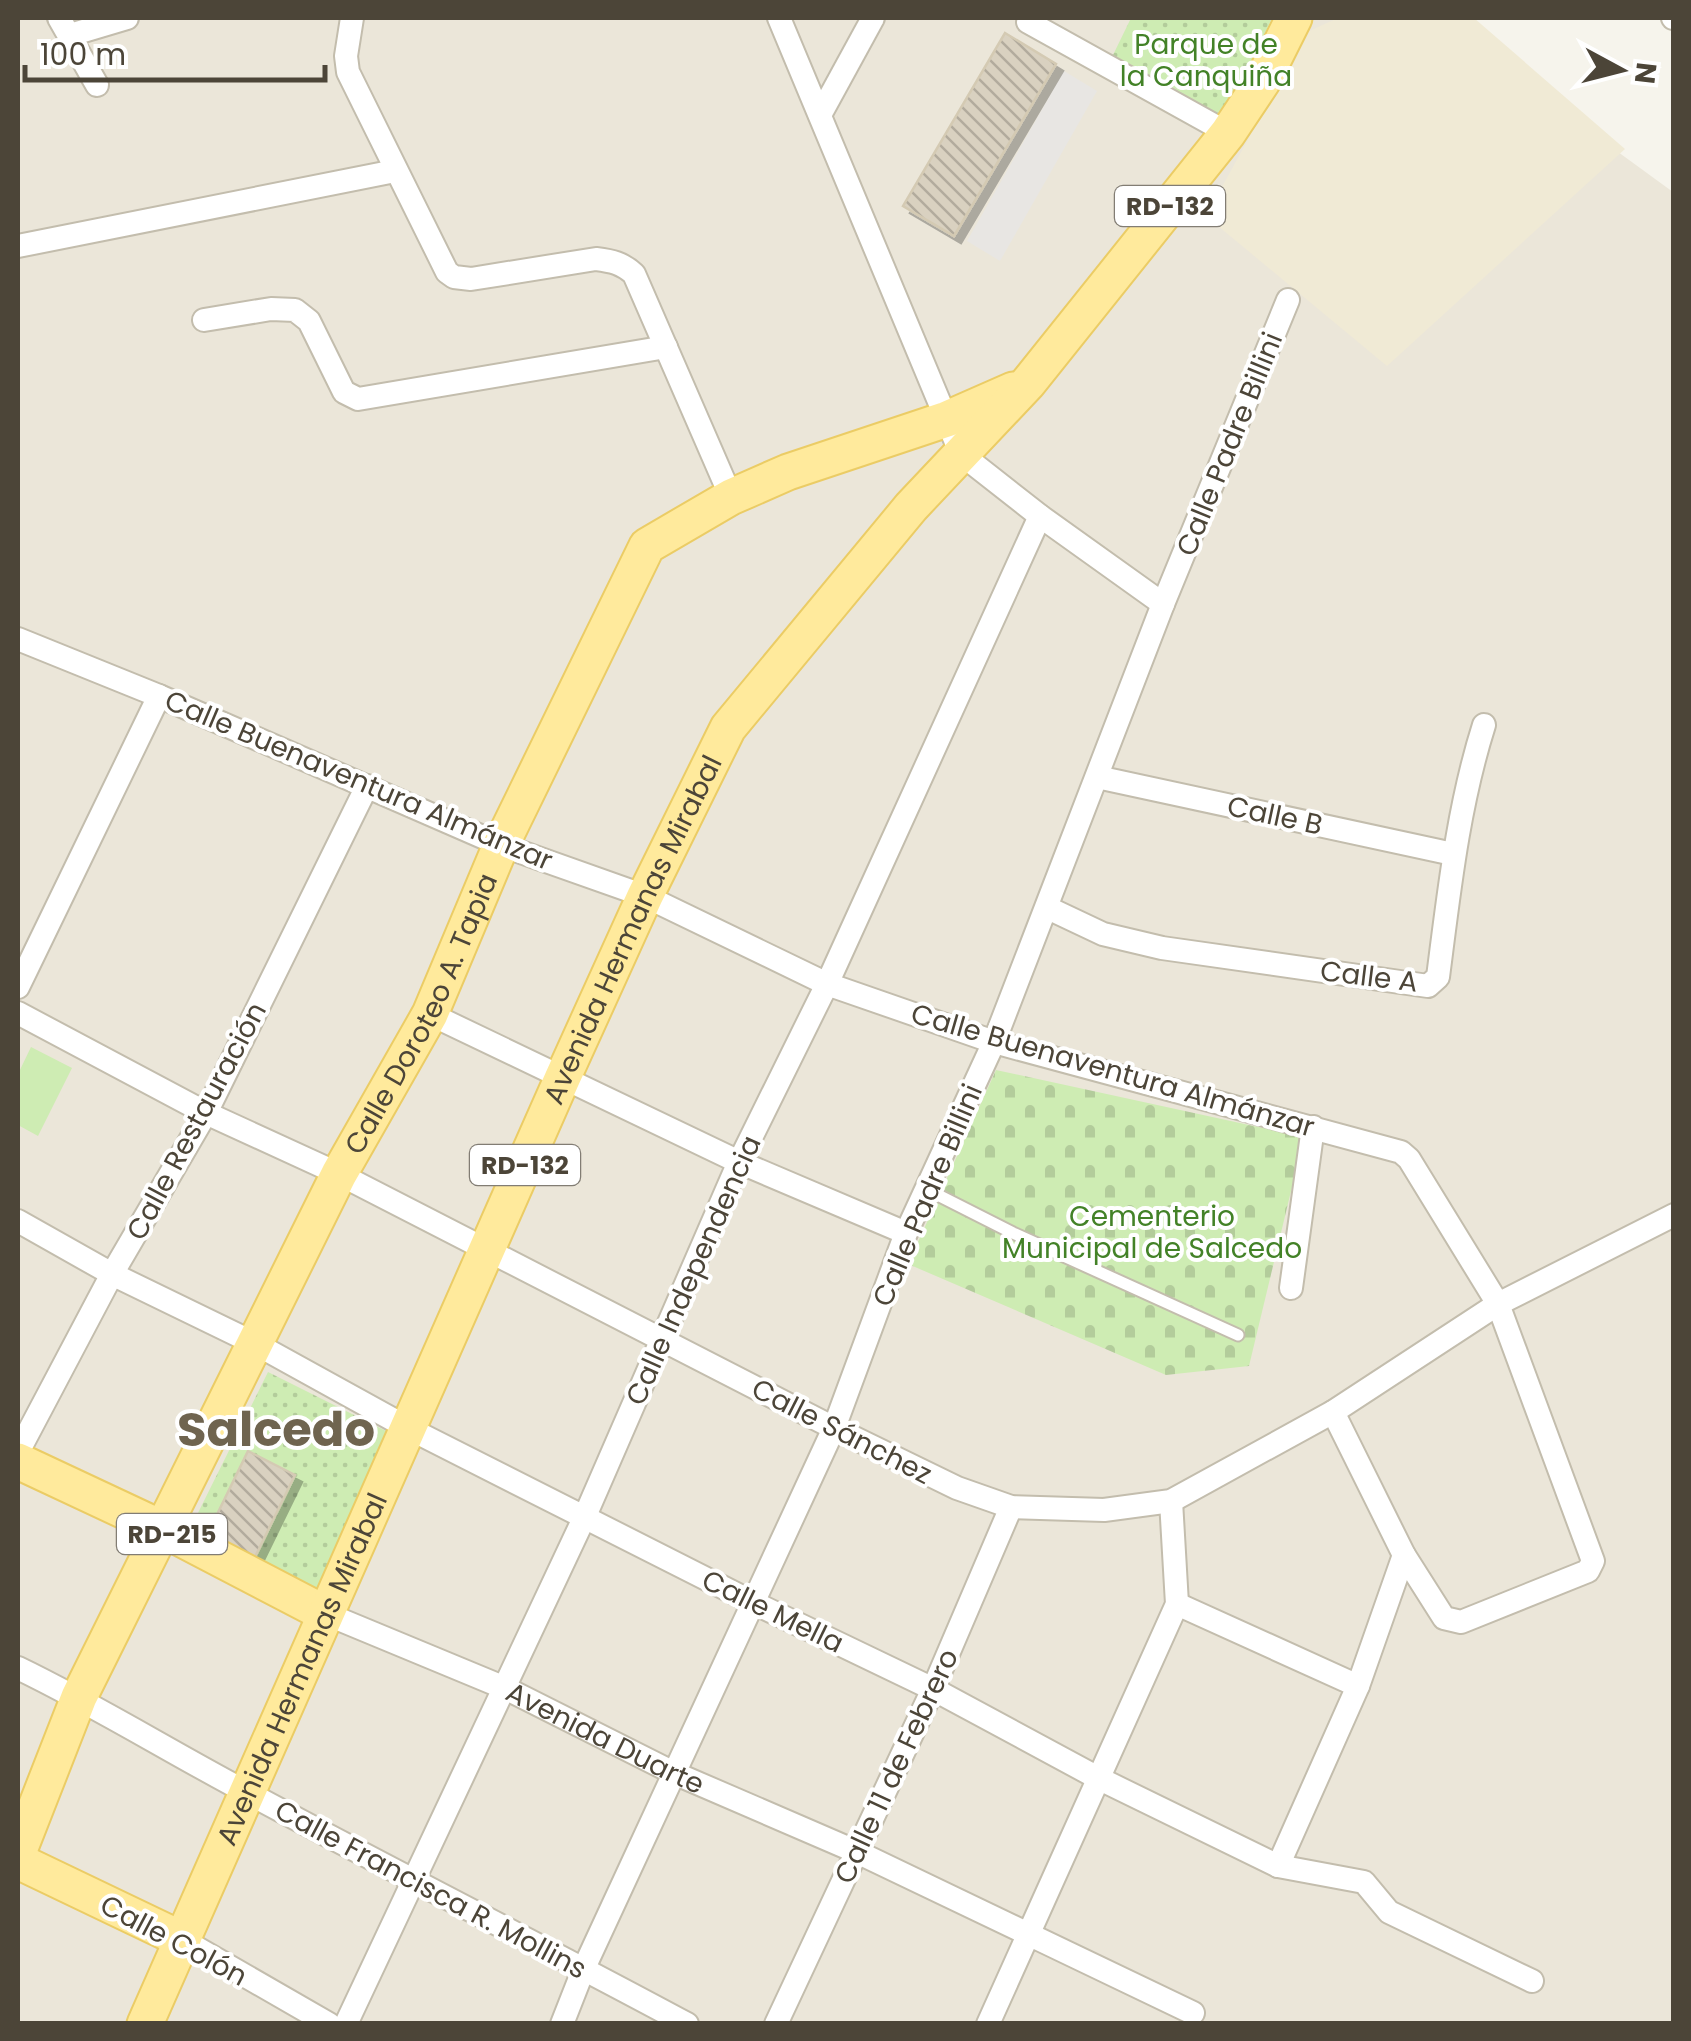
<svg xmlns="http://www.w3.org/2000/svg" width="1691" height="2041" viewBox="0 0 1691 2041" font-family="Poppins,sans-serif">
  <defs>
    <pattern id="cemetery-stones" width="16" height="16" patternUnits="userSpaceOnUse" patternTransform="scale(2.5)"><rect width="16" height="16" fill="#ceecb3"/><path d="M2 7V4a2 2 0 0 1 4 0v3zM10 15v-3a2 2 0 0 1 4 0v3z" fill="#b3cc9b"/></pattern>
    <pattern id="park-dots" width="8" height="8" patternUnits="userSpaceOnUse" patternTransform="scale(2.5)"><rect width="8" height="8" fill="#ceecb3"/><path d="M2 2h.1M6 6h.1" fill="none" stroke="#b3cc9b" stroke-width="1.8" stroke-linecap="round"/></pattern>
    <pattern id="building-back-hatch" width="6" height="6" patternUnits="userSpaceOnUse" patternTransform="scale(2.5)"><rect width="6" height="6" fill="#d9d1c0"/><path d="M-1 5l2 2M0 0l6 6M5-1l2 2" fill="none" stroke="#b2ab9d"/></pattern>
    <filter id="shadow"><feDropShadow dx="7" dy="7" stdDeviation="0" flood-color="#0004"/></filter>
  </defs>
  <rect width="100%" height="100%" fill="#f6f4ec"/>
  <path fill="#ebe6d9" d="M18,18h1416l239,174v1831h-1655z"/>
  <path fill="#f0ead5" d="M1338,18h136l151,131 -238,217 -181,-150 101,-184z"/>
  <path fill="#ceecb3" d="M31,1047l41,21 -34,68 -20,-11v-51z"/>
  <path fill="url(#cemetery-stones)" d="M996,1070l308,67 -55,229 -83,9 -258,-111z"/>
  <path fill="url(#park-dots)" d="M1131,18h141l-46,102 -113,-65z
    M268,1372l130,65 -77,155 -67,-33 41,-84 -47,-23 -41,83 -16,-8z"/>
  <path fill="#e8e6e3" d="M1064,71l33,20 -97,170 -33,-20z"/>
  <path fill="url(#building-back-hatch)" stroke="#d4cab3" stroke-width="2.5" filter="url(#shadow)" d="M1005,33l51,31 -102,172 -51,-30z
    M248,1451l47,24 -41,84 -47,-24z"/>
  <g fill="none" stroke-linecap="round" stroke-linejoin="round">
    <g stroke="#c3bdad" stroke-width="15">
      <path id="service" d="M926,1189l87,44 225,102"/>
    </g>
    <g stroke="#c3bdad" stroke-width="26">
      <g id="minor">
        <path d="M59,18l38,67"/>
        <path d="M352,18l-6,38 2,16 99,200 7,5 17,2 125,-20c16,2 26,4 38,15l97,223"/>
        <path d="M779,18l182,436 79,62 123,88"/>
        <path d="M1673,18h1"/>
        <path d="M1028,22l200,111"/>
        <path d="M70,35l57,-17"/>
        <path d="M820,115l53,-97"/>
        <path d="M18,246l377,-75"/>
        <path d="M204,320l67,-11 24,1 14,11 35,71 14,7 308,-52"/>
        <path d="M18,639l141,57 342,149 144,51 182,88 167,58 407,110 8,7 89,145 95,257 -5,10 -127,51 -17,-4 -40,-63"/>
        <path d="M1097,777l356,77"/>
        <path d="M1048,908l55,26 59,14 266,38 10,-9c11,-85 20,-170 46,-252"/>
        <path d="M18,987l141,-291"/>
        <path d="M18,1013l188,100 133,61 495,254 123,60 54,19 93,3 67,-9 162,-89 165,-108 176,-89"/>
        <path d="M430,1014l309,148 167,71"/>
        <path d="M18,1221l94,53 142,69 156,86 342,173 181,87 165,89 180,88 86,16 25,30 143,69"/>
        <path d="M1291,1288l22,-161"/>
        <path d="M18,1452l94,-178 94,-161 161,-327"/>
        <path d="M1177,1604l181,82"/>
        <path id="s1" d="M324,1613l181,75 169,85 183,79 336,161"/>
        <path d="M18,1668c79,38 154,85 232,126 145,78 292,152 437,230"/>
        <path d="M1278,1866l80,-180 46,-131 -71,-143"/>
        <path d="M183,1940l146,84"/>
        <path d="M346,2024l239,-508 154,-354 88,-178 213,-468"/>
        <path d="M562,2024l22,-56 250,-540 72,-195 88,-191 169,-438 125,-304"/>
        <path d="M776,2024l157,-335 78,-182"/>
        <path d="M988,2024l189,-420 -6,-103"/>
      </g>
    </g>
    <g stroke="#ebcc65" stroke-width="39">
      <g id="primary">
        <path d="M18,1461l143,67 163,85"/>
        <path id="s2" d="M18,1853l61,-156 260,-523 91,-160 71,-169 146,-299 84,-49 57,-25 159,-53 66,-29"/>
        <path d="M18,1861l165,79"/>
        <path id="s3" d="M145,2024l417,-945 83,-183 83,-168 183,-221 117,-124 200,-250 34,-51 32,-64"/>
      </g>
    </g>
    <use href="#service" stroke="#fff" stroke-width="11"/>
    <use href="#minor" stroke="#fff" stroke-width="22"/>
    <use href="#primary" stroke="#ffea9c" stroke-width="35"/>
  </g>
  <g text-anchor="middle" stroke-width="8" stroke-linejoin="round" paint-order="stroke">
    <g fill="#fff" stroke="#827d74" stroke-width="2.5">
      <rect x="1115" y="186" width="110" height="40" rx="8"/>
      <rect x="470" y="1145" width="110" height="40" rx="8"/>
      <rect x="117" y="1514" width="110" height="40" rx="8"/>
    </g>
    <g font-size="25" font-weight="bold" fill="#4c4538">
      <text x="1170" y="215">RD-132</text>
      <text x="525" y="1174">RD-132</text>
      <text x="172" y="1543">RD-215</text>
    </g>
    <g font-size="28" fill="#438227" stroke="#fff">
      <text x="1206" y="54">Parque de<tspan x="1206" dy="32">la Canquiña</tspan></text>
      <text x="1152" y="1226">Cementerio<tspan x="1152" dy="32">Municipal de Salcedo</tspan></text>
    </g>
    <g font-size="28" fill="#4c4538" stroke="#fff">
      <text transform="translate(1229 444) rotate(-68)" y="10">Calle Padre Billini</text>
      <text transform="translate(359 780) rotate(23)" y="10">Calle Buenaventura Almánzar</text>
      <text transform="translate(1275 815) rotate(12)" y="10">Calle B</text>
      <text dy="10" stroke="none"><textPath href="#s3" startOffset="1198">Avenida Hermanas Mirabal</textPath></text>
      <text transform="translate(1369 976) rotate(7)" y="10">Calle A</text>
      <text dy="10" stroke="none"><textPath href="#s2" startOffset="932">Calle Doroteo A. Tapia</textPath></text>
      <text transform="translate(1113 1070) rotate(16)" y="10">Calle Buenaventura Almánzar</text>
      <text transform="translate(196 1121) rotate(-62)" y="10">Calle Restauración</text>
      <text transform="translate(927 1195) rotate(-67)" y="10">Calle Padre Billini</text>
      <text transform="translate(693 1270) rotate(-66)" y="10">Calle Independencia</text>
      <text transform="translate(842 1431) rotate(27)" y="10">Calle Sánchez</text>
      <text transform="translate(773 1611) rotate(26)" y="10">Calle Mella</text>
      <text dy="10" stroke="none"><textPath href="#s3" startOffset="388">Avenida Hermanas Mirabal</textPath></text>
      <text dy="10" stroke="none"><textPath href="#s1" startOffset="308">Avenida Duarte</textPath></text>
      <text transform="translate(896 1766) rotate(-65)" y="10">Calle 11 de Febrero</text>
      <text transform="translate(431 1889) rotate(28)" y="10">Calle Francisca R. Mollins</text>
      <text transform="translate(174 1940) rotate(28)" y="10">Calle Colón</text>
    </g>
    <g font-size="48" font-weight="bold" fill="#6f644f" stroke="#fff">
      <text x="276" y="1446">Salcedo</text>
    </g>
  </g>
  <rect width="1691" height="2041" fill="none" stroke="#4c4538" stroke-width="40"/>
  <g transform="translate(1621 70) rotate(97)" stroke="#ffffff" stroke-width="8" paint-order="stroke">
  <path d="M0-8L18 38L0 25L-18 38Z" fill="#4c4538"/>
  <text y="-15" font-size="28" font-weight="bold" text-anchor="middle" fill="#4c4538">N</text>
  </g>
  <path d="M25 65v15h300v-15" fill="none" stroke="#4c4538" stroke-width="5"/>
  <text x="40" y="65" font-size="30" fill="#4c4538" stroke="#ffffff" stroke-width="8" paint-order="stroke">100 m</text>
</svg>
